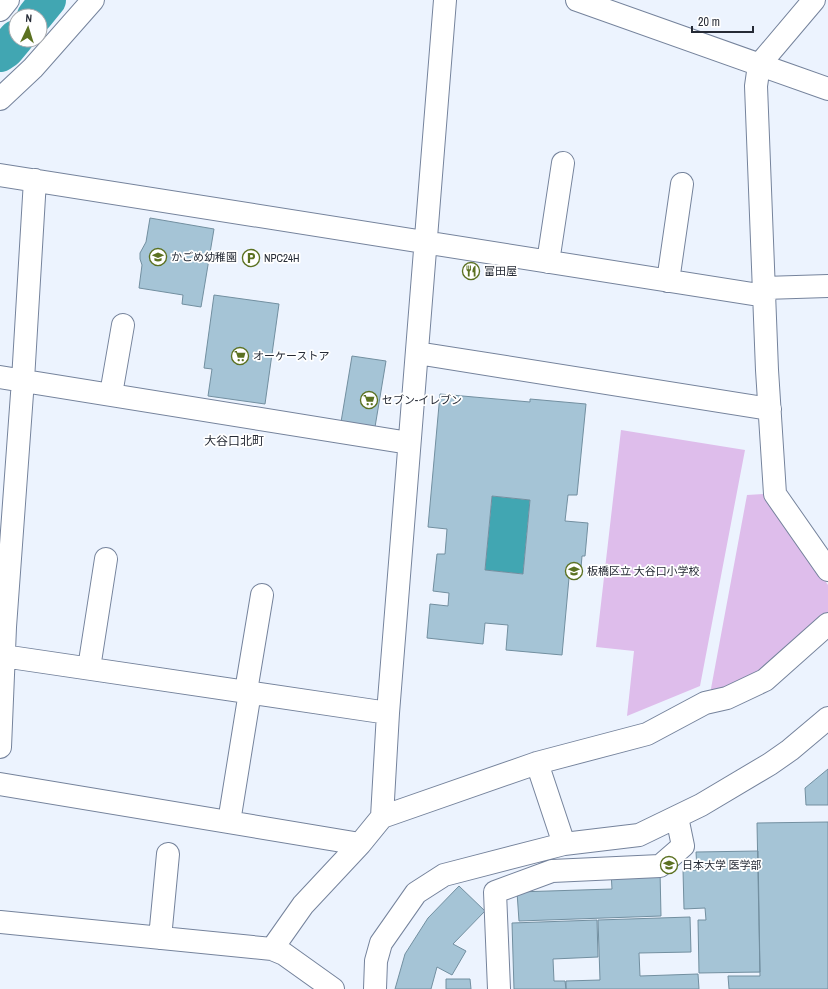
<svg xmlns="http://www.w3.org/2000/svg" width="828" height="989" viewBox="0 0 828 989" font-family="'Archivo Narrow','Noto Sans JP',sans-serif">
  <rect width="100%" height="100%" fill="#ecf3fe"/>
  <path fill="#debdeb" d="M621,430l124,20 -45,236 -73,30 7,-65 -38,-4z
    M763,494l65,91v28l-64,60 -28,15 -14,-1 -12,7 37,-199z"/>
  <path fill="#41a6b2" d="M492,496l38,4 -7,74 -38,-4z"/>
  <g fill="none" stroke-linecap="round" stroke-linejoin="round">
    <path stroke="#41a6b2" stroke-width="36" d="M35,16l13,-16
      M0,54l6,-4 10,-12"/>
  </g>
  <path fill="#a5c4d6" stroke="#728fa0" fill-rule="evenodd" d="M150,218l64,11 -13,78 -19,-3 1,-9 -44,-7 3,-23 -2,-6v-6l6,-11z
    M214,295l65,9 -14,100 -57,-8 4,-27 -8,-1z
    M352,356l34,5 -11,66 -34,-5z
    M440,394l90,8v-3l56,5 -9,91h-9l-3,26 23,2 -3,33h-3l-1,12h-2l-1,11 -9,-1 -7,77 -56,-5 2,-25 -23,-2 -2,21 -56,-6 3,-34 18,2 1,-13 -16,-2 4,-37h8l2,-25 -19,-2zM492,496l38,4 -7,74 -38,-4z
    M828,769v36h-22l-1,-17z
    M828,822v167h-99l-1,-13h32l-3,-153z
    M758,851l2,121 -61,1 -1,-53h8l-1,-12 -21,1 -1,-39h14l-1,-18z
    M660,871l1,45 -142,5 -2,-29 95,-3 -1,-17z
    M459,886l26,25 -32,33 13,7 -14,24 -15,-8 -6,22h-36l10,-35 23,-36z
    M690,917l1,35 -52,1 1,23 58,-2 1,15h-133v-8l34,-1 -2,-60z
    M597,920l1,37 -45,2 1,22h11l1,8h-52l-2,-66z
    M446,979h24l1,10h-25z"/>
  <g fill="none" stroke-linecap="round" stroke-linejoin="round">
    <g stroke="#75839c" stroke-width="24">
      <path id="minor" d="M577,0l251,89
        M814,0l-55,65 -3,21 11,284 8,124 53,76
        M0,10l8,-10
        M0,99l33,-31 60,-68
        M0,175l765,121
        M548,262l15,-99
        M668,281l14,-97
        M764,288l64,-2
        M417,353l353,56
        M0,377l409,66
        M111,394l12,-69
        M0,654l10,3 378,56
        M89,668l17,-109
        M246,691l16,-96
        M0,747l5,-120 18,-247 12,-200
        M537,763l27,81
        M0,784l360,60
        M382,817l6,-104 57,-713
        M229,822l21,-130
        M0,922l272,27 12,5 49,35
        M160,938l8,-84
        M272,949l31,-44 57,-61 22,-27 155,-54 110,-29 58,-31 22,-5 38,-18 63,-56
        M375,989l1,-28 5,-18 35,-50 28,-18 120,-31 75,-9 62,-30 69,-41 20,-14 38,-32
        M499,989l-4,-97 57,-21 108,-5 23,-20 -6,-29"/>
    </g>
    <use href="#minor" stroke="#fff" stroke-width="22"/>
  </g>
  <defs>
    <g id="school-ring" transform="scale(0.9)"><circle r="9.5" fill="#fff" stroke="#5b7121" stroke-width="1.5"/><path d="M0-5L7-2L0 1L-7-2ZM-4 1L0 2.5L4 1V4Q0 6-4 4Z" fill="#5b7121"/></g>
    <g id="parking-ring" transform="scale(0.9)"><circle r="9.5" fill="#fff" stroke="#5b7121" stroke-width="1.5"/><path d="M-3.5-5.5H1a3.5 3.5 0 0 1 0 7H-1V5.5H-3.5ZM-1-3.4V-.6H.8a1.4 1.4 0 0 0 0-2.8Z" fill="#5b7121"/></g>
    <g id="restaurant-ring" transform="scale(0.9)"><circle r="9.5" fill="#fff" stroke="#5b7121" stroke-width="1.5"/><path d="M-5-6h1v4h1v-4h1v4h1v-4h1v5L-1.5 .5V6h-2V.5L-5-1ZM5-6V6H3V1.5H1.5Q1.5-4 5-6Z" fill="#5b7121"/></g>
    <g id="supermarket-ring" transform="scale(0.9)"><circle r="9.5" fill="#fff" stroke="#5b7121" stroke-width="1.5"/><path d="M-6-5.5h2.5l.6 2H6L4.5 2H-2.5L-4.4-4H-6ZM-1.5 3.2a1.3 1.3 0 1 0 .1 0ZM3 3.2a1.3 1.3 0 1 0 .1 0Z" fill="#5b7121"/></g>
    <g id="university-ring" transform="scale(0.9)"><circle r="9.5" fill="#fff" stroke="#5b7121" stroke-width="1.5"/><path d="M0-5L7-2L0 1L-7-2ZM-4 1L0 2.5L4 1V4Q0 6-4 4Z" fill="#5b7121"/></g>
  </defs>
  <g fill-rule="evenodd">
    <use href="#school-ring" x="158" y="257"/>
    <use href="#parking-ring" x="251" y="258"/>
    <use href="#restaurant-ring" x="471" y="271"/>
    <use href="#supermarket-ring" x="240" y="356"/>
    <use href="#supermarket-ring" x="369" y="400"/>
    <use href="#school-ring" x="574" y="571"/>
    <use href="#university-ring" x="669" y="865"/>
  </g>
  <g text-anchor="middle" stroke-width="3.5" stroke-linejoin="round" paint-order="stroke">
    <g font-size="11" fill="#252a35" stroke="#fff" text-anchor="start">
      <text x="171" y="261">かごめ幼稚園</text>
      <text x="264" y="262">NPC24H</text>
      <text x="484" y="275">富田屋</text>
      <text x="253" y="360">オーケーストア</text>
      <text x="382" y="404">セブン-イレブン</text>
      <text x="587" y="575">板橋区立 大谷口小学校</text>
      <text x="682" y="869">日本大学 医学部</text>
    </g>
    <g font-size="12" fill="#252a35" stroke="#fff">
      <text x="234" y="445">大谷口北町</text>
    </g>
  </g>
  <g transform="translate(28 28) rotate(4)"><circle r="19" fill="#ffffff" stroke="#a8aaae"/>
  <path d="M0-3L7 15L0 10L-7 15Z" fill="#5b7121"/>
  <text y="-6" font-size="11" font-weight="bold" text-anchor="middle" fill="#252a35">N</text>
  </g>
  <path d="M692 26v6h61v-6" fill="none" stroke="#252a35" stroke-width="2"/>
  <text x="698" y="26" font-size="12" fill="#252a35" stroke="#ffffff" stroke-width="3" paint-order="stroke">20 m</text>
</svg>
